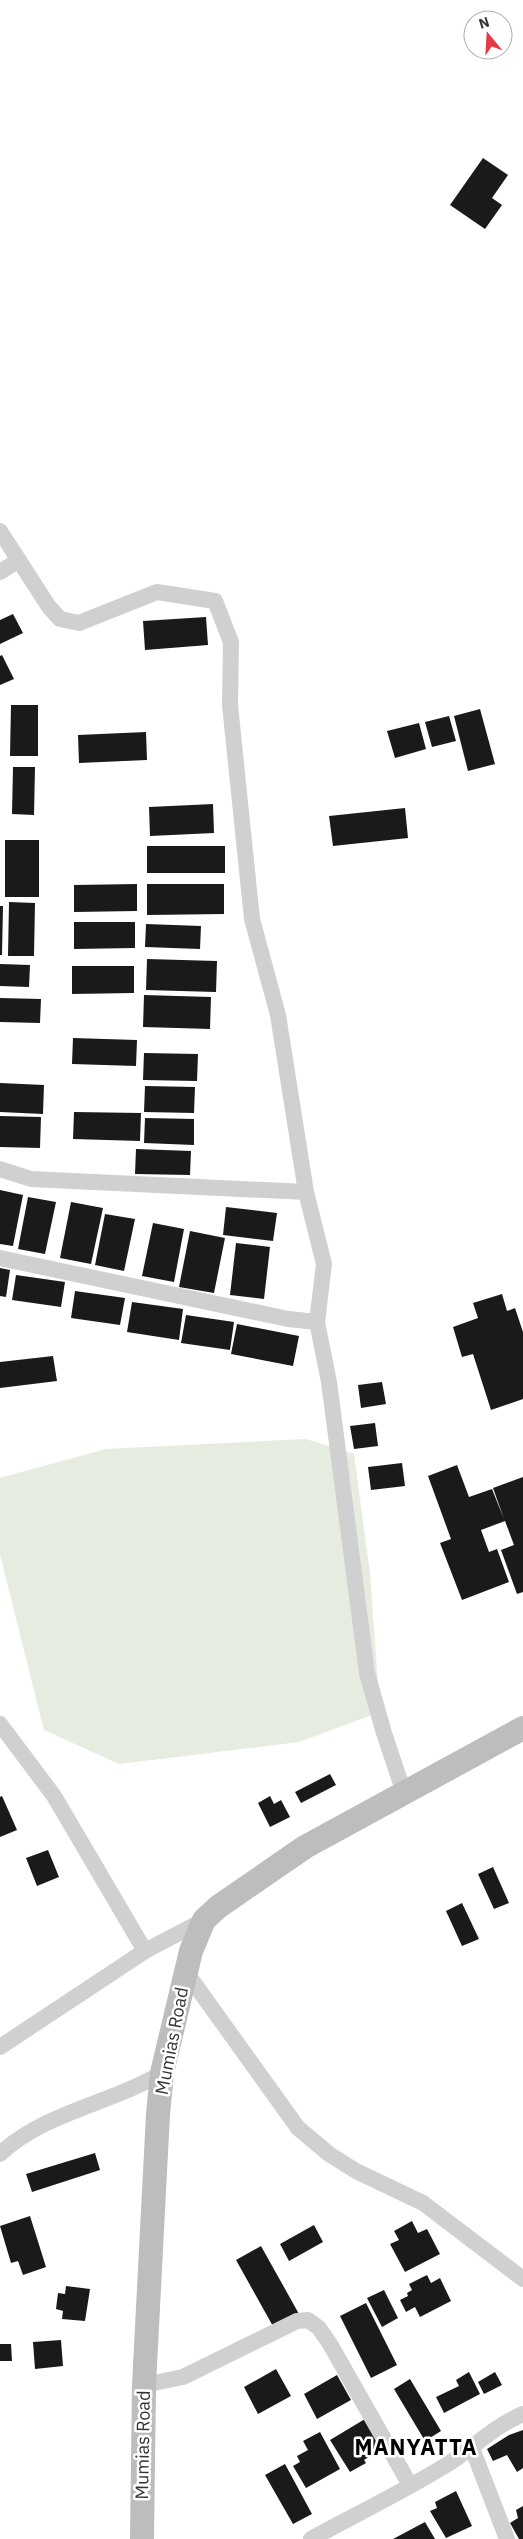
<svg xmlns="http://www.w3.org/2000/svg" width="523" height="2539" viewBox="0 0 523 2539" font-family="'IBM Plex Sans',sans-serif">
  <rect width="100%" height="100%" fill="#fff"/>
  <path fill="#e6ecdf" d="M306,1439l48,15 16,120 10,138 -81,30 -180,22 -75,-34 -44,-176v-76l106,-29z"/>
  <path fill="#1a1a1a" d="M483,158l25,17 -16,23 10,7 -17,24 -35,-24z
    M13,614l10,19 -23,11v-24z
    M206,617l2,28 -63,5 -2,-29z
    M2,655l12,24 -14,6v-29z
    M11,705h27v51h-28z
    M480,709l15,55 -27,7 -14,-55z
    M449,716l7,25 -24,6 -7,-25z
    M419,723l7,26 -31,9 -8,-27z
    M146,732l1,28 -68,3 -1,-28z
    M13,767h22l-1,48 -22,-1z
    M213,804l1,29 -64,3 -1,-29z
    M405,808l3,30 -75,8 -4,-30z
    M5,840h34v57h-34z
    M147,846h78v27h-78z
    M137,884v27l-63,1v-27z
    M147,884h77v30l-77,1z
    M9,902l26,1 -1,53h-26z
    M0,906h3l-1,49h-2z
    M74,922h61v26l-61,1z
    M146,924l55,2 -1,23 -55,-2z
    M147,959l70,2 -1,31 -70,-2z
    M0,964l30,1 -1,22 -29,-1z
    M72,966h62v27l-62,1z
    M144,995l67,2 -1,32 -67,-2z
    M0,998l41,1 -1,24 -40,-1z
    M73,1038l64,2 -1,26 -64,-2z
    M144,1053l54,1 -1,27 -54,-1z
    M0,1083l44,2 -1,29 -43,-2z
    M145,1086l50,1 -1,26 -50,-1z
    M74,1112l67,1 -1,28 -67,-2z
    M0,1116l41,1 -1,31 -40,-1z
    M145,1118l49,1v26l-50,-2z
    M136,1149l55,2 -1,24 -55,-1z
    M0,1190l23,5 -10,51 -13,-2z
    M28,1197l28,5 -11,52 -27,-5z
    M71,1202l32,6 -12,56 -31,-6z
    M226,1207l51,6 -4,28 -50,-6z
    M105,1214l30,5 -11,52 -29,-6z
    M153,1223l31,6 -10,53 -32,-6z
    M190,1231l35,7 -11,55 -35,-6z
    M236,1243l34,4 -6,52 -34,-4z
    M0,1268l10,2 -4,27 -6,-1z
    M16,1275l49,7 -4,25 -49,-7z
    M75,1291l50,7 -5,27 -49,-7z
    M502,1294l5,17 8,-3 8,24v67l-32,11 -18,-56 -11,3 -9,-30 25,-9 -5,-15z
    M132,1302l51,7 -4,31 -52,-8z
    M186,1315l48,7 -4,28 -49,-7z
    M237,1324l62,12 -6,30 -62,-12z
    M53,1356l4,25 -57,7v-26z
    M382,1382l4,22 -25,4 -3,-23z
    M375,1423l3,23 -24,3 -4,-23z
    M402,1463l3,23 -34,4 -3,-23z
    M457,1465l12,32 23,-8 12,30 -11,-31 30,-11v115l-6,2 -16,-44 13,-5 -9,-24 -24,9 8,22 8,-3 12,33 -47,18 -22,-57 11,-4 -23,-63z
    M330,1774l6,11 -35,18 -6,-11z
    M2,1796l15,34 -17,7v-40z
    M270,1796l4,8 7,-4 9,17 -20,10 -12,-24z
    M48,1850l11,27 -22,9 -11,-28z
    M493,1867l16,36 -15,6 -16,-35z
    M462,1903l17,36 -17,7 -16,-35z
    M95,2153l5,17 -68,22 -6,-18z
    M30,2216l16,51 -23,8 -5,-14 -7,2 -11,-37z
    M412,2221l6,12 9,-4 13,25 -35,18 -15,-28 9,-4 -5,-9z
    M314,2225l9,17 -34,19 -9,-17z
    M261,2246l38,68 -25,14 -38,-68z
    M427,2275l4,8 9,-5 11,23 -31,16 -5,-10 -9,5 -6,-12 8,-4 -1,-3 5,-3 -3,-6z
    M66,2286l24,3 -5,32 -23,-2 1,-8 -7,-2 2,-16 7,1z
    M384,2290l14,28 -16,9 -15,-29z
    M366,2303l31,62 -26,13 -31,-62z
    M61,2340l2,26 -28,3 -2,-27z
    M0,2344h11l1,17h-12z
    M276,2369l15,27 -33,18 -14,-27z
    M469,2372l11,22 -36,19 -8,-16 23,-11 -3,-6z
    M495,2372l7,13 -18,9 -6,-12z
    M337,2375l14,25 -34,19 -13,-25z
    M410,2379l31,52 -16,10 -31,-52z
    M365,2419l18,29 -19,12 2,3 -16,9 -20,-32z
    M523,2430v38l-6,4 -10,-17 -14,6 -6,-12 22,-14z
    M320,2432l20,37 -34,19 -13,-22 7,-4 -3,-6 11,-6 -5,-9z
    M285,2464l27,50 -19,10 -28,-49z
    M456,2491l16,35 -26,12 -16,-27 7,-3 -2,-6z
    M523,2506v33h-4l-9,-16 8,-5 -2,-8z
    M425,2522l10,17h-42z"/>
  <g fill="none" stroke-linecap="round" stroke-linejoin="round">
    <path stroke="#d0d0d0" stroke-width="16" d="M0,531l49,76 11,12 19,4 78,-31 58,9 16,41 -1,63 22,214 26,96 28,177 18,72 -7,58 12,60 38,291 17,60 20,60
      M0,572l19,-12
      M0,1169l31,10 275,13
      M0,1258l288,61 29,3
      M0,1724l54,72 91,155
      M186,1972l112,156 31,26 27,17 67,32 100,76
      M0,2047l145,-96 59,-31
      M0,2154c45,-42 110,-50 162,-81
      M144,2385l39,-8 114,-56 11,-1 11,8 11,16 80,141
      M472,2448l35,91
      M311,2539c44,-24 89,-46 132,-72 28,-17 51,-41 80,-53"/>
    <path stroke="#bdbdbd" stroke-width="24" d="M142,2539l2,-154 14,-271 4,-41 29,-122 13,-31 14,-13 87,-60 218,-119"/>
  </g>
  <g text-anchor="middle" stroke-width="5" stroke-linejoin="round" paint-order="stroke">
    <g font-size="18" fill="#333" stroke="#fff">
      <text transform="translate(172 2041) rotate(-79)" y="6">Mumias Road</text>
      <text transform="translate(143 2445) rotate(-89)" y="6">Mumias Road</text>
    </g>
    <g font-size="22" font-weight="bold" letter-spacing="1" fill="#000" stroke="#fff">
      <text x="416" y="2455">MANYATTA</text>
    </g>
  </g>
  <g transform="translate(488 35) rotate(342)"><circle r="24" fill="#ffffff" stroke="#adadad"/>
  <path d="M0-4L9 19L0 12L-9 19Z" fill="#e63946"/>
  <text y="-8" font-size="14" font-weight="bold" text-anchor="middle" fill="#333333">N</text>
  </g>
</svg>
